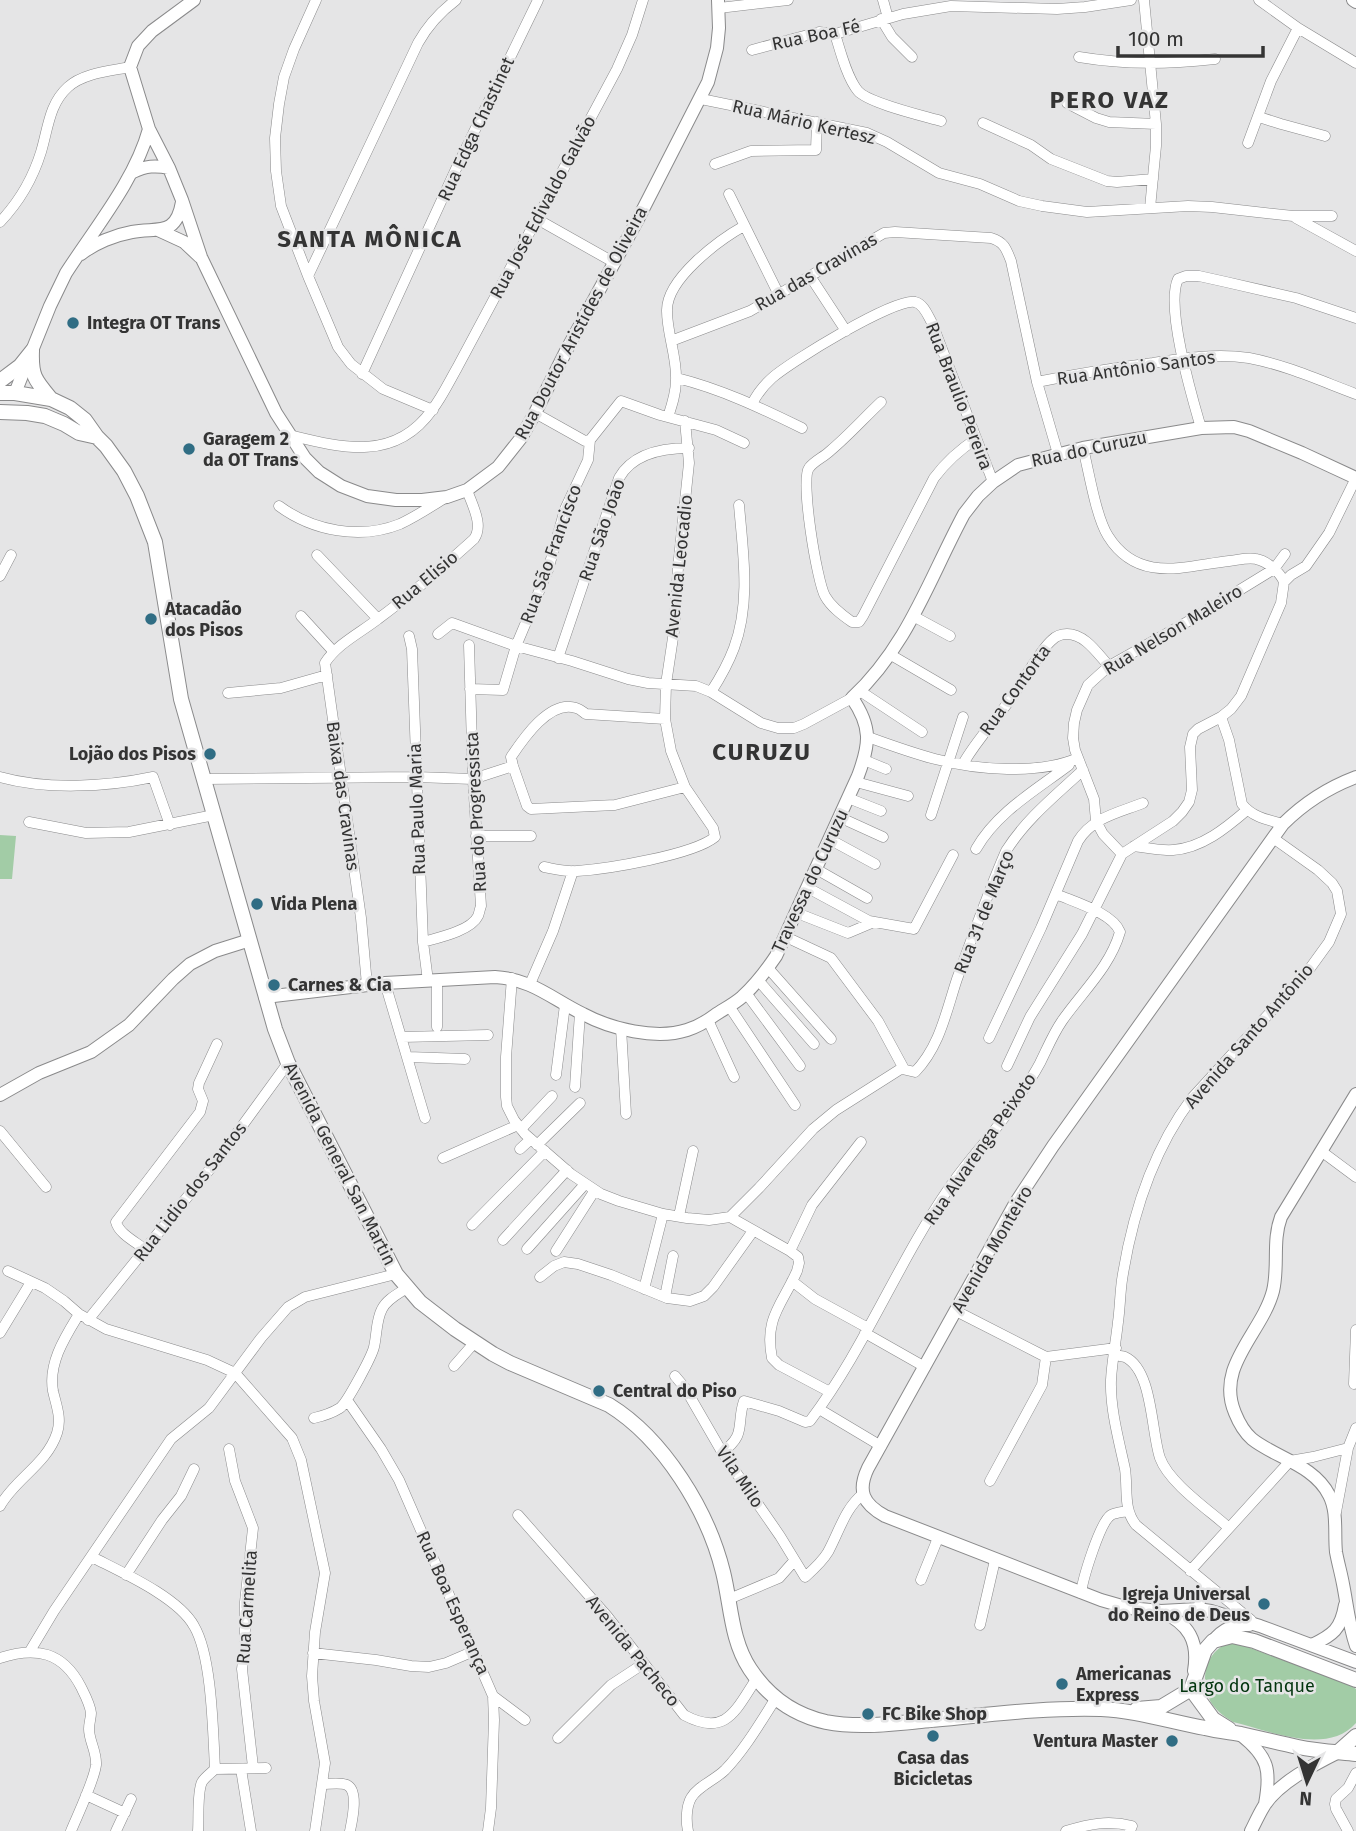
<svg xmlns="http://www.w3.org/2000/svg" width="1356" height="1831" viewBox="0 0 1356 1831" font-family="'Fira Sans',sans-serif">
  <rect width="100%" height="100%" fill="#e5e5e6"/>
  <path fill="#a2cca6" d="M0,835l16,1 -4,43h-12z
    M1234,1642l116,43 6,4v34c-29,33 -86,8 -123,-1 -8,-5 -15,-10 -21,-18 -14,-22 -7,-57 22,-62z"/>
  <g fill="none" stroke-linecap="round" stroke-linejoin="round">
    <g stroke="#8a8a8b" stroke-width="11">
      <path id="street" d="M316,0l-22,49 -10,28 -5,27 -4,34 1,33 5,35 27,70 30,71 13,17 32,25 50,21
        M883,0l5,18
        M1144,0l12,124v22l-6,62
        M1259,0l39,28 58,35
        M719,8l69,-8
        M881,19l11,18 20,20
        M835,34c5,16 12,44 23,57 10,12 66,25 83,30
        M752,50l67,-18 16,2 68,-20 48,-8 106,3 28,-2 46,-7
        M1079,57c48,8 88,7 136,2
        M701,99l166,34 20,9 52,31 41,11 39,17 23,5 45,6 101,-6 24,1 81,9h39
        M1067,103l29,15 13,4 47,2
        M1259,117l22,7 44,12
        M983,123l48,22 20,14 56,22 10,1 36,-3
        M1248,143l23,-62 27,-53
        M715,164l36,-13 65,-1 1,-28
        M729,194l50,101
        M1296,218l60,33
        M537,219l78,44
        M0,222c19,-20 33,-44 41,-70 7,-23 8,-48 27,-65 15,-14 42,-16 62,-20
        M308,276l110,-233c10,-18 22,-31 38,-43
        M810,276l36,55
        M671,341l79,-30 134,-78 11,-1 96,6c13,4 15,10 20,23l26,121 21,72
        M362,374l93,-203 83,-171
        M677,378c44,11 84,30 125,50
        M1037,382c39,-8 77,-14 116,-19 32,-5 64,-10 96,-5 37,7 72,23 107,36
        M881,402c-17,16 -33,34 -51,49 -6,6 -16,10 -21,17 -9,11 8,114 16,128 6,11 17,19 27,26h7l4,-6 71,-138c12,-16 25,-28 42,-39
        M752,404c5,-10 11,-18 20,-26 18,-16 122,-80 143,-76 9,2 13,14 17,21l61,159
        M535,413l50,28 5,-1
        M668,417c4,-12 8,-24 8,-37 1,-23 -9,-46 -9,-69 -1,-32 52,-71 77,-85
        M1201,428c-9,-31 -36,-121 -23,-149l8,-3h13l27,6 70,16 60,20
        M289,435c53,13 106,27 143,-25 10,-13 17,-28 25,-42l160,-299 15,-34 11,-35
        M590,440l31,-39 39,14 56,15 28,13
        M1083,448c6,24 13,69 25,88 30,48 77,30 121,25 9,-1 19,-4 27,-2 11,2 24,13 28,23
        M279,506c34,25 81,34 121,18 15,-7 29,-16 43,-25
        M317,555l61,64
        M0,576l11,-21
        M1284,582l7,-7 15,-9 23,-33 27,-55
        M301,616l32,35
        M913,616l37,20
        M438,634l14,-11 64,23 56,15 56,18 20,4 48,3 15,6 50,31 17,5h16l10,-4 48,-26
        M409,636l3,13 11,293 5,39
        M891,655l60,35
        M558,658l61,-180c14,-25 43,-30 70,-30
        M470,689l33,1 13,-44 32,-76 17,-61 23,-49 2,-20
        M860,691l62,41
        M711,692c9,-14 17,-28 23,-44 17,-46 9,-95 5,-143
        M228,693l53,-5 46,-13
        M1221,717l8,23 13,64c10,13 26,16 41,20
        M665,719l-79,-5c-3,-2 -6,-5 -10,-6 -26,-9 -53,31 -65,49l2,9 14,40 4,3 84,-4 70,-18
        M868,737c22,8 44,16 67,22 42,11 103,16 143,-1
        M864,760l22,9
        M963,764c14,-25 35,-46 51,-70 10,-14 26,-44 38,-54 4,-4 9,-6 15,-6 18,0 30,19 42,32
        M0,777c46,13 106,10 153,0l17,48
        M204,779l212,-2 57,2 40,-13
        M856,782l52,14
        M848,798l33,13
        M931,815l32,-98
        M839,817l44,20
        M29,822l57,11 43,-1 85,-17
        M476,836h55
        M829,839l46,25
        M1134,846c13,2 27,5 39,4 29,-2 53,-22 74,-40
        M976,849c21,-37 60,-59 93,-84
        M1122,854l-19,-20 -7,-13 -2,-22 -19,-49 -2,-12 1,-15 3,-13 11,-25 21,-19 85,-48 80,-49 11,-15
        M544,867c11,2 22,5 33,4 30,-2 116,-16 138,-34l-2,-9 -28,-41 -14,-36 -6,-32 1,-35 8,-53 4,-63 11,-105 -4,-42
        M816,869l51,29
        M808,888l61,33 45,8 39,-74
        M797,913l51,20 26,-11
        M786,937l45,21 47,63 26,48
        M423,942c14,-4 48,-11 55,-26 1,-2 2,-8 3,-10l-8,-127 -4,-134
        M768,968l63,71
        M512,978l-6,79v40l1,9 7,14 11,14 46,40 30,20 18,7 44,13 24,4 22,2 21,-3 60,34
        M758,980l56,64
        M385,983l40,135
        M530,984l23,-53 20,-60
        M367,985l-6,-67 -36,-255c12,-19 35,-30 53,-44 34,-25 65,-52 96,-80 10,-14 -2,-34 -7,-49
        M746,993l54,73
        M729,1006l66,99
        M708,1020l26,57
        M437,1027v-46
        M621,1028l5,86
        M402,1037l86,-2
        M989,1038l52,-110 37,-87c15,-24 40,-28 65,-38
        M408,1057l57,2
        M1007,1066l23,-49 52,-83 40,-80 51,-33 9,-9 7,-10 3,-12 -2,-43 3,-13 5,-5 23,-12 10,-8 10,-13 40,-93 3,-21
        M556,1075l9,-70
        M575,1087l5,-74
        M521,1129l31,-33
        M0,1131l46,56
        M537,1145l43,-42
        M520,1149l11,-10
        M1321,1151l35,26
        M443,1158l75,-33
        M679,1216l14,-65
        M730,1217l29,-29 54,-59 23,-19 63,-40 3,-1 13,3c25,-26 31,-60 42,-93 16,-43 31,-87 49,-128 20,-32 49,-55 77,-81
        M472,1225l73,-74
        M503,1240l64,-70
        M527,1249l58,-65
        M146,1250c-10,-8 -27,-16 -30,-28l84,-110 3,-11 -5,-12 1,-6 18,-39
        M556,1251l39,-61
        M8,1271l37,17 19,13 15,13 27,15 101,31 28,13 57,65 9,22 24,113 -10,59 -3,44 2,25 11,62 -10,68
        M540,1277l14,-11 10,-4 14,2 33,11 56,23 23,3 14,-5 9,-9 40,-56
        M792,1281l23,18 53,29
        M644,1289l19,-75
        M665,1297l8,-41
        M956,1311l90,46
        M88,1320l130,-161 70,-96
        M0,1333l31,-51
        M865,1333l60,34
        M1115,1355c3,1 7,1 10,2 28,13 26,75 35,101 9,25 49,52 69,70
        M1046,1357l70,-9
        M454,1366l21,-24
        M675,1376l10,12 37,64 58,84 25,41c9,-8 17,-15 23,-25 11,-20 17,-44 35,-58
        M1354,1384l2,-54
        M830,1392l-51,-27 -7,-7c-8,-40 10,-53 25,-87l2,-8 -1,-6 -8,-6 22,-46 49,-63
        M347,1400l34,49 18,31 94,216 1,24 -3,88 -3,23
        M819,1409l62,37
        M314,1418c9,-2 18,-5 26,-10 7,-5 32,-52 34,-61 3,-13 2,-27 8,-38 5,-10 16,-15 25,-21
        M229,1449l6,32 18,47 -8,74v45l-3,22 11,98
        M722,1452c25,-17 14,-28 22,-51l35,10 26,11 5,-1c55,-73 88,-159 139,-233 19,-28 43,-52 62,-80 10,-14 21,-30 29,-45 7,-14 13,-29 22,-42 20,-29 48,-54 58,-89 -7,-19 -46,-30 -64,-38
        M990,1481l52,-96 4,-28
        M0,1506c15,-27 47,-42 57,-73 5,-15 -1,-28 -4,-42 -5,-28 12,-54 26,-77
        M1336,1512l12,-64 8,-20
        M518,1515l89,101 77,99c43,23 52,-6 73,-37
        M92,1557c29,15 86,40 102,69 18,30 19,106 21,143
        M1190,1571l100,-110 23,-4 35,-9
        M126,1575l36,-55 19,-24 13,-27
        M921,1580l17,-42
        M1081,1593c2,-15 19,-71 30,-78 5,-3 12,-3 17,-4
        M729,1599l50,-21 15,-17
        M1198,1609l7,-26
        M1251,1620l-115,-95c-13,-16 -8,-36 -11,-56 -6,-28 -15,-60 -14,-89 1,-19 5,-39 7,-58 2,-14 2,-28 4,-42 10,-65 31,-130 70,-182l116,-127 21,-29 12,-28 -4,-23 -5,-8 -14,-13 -45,-32
        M980,1625l15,-65
        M30,1651l24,-40 117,-172 38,-31 52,-70 27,-31 17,-10 91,-23
        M313,1653l63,7 35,6 18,1 17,-4 28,-12
        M0,1658c36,-12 63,-6 81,29 4,8 9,17 10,26 0,5 -2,10 -2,16 0,12 8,23 7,36 -2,16 -18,49 -25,66
        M493,1696l32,24
        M558,1738l53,-53 32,-21
        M241,1769l10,62
        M323,1784c6,0 18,-2 24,1 12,6 5,36 3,46
        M86,1795l39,18
        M116,1831l15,-32
        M198,1831c1,-12 -1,-39 4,-49 3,-5 9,-9 13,-13l51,-1
        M688,1831c-2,-9 -2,-24 3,-33 7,-12 24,-18 34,-28 20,-21 35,-47 51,-72
        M1066,1831c23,-7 42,-11 66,-5l-2,5
        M1348,1831l-12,-22 -1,-5 1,-5 12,-11 8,-15"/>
    </g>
    <g stroke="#8a8a8b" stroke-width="14">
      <path id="secondary" d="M194,0l-42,31 -14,15 -8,21 19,62 20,39 13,32 19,57 75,156 29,45 14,14 22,14 26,10 29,4h26l25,-3 20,-7 31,-23 23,-29 14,-25 32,-64 70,-128 71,-139 9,-34 2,-20 -1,-28
        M1353,0l3,2
        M133,172c13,-6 22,-7 36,-4
        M158,230l26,12 16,15
        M81,254c14,-11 34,-19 51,-22 26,-5 44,5 50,-30
        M15,393l35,-87 16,-33c29,-45 69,-93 83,-144
        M1356,777c-29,11 -51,25 -73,47l-230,322 -37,56 -148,266c-11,23 -5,36 17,48l216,84 28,8 32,3 37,-2 13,2 49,15 96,36
        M265,997l120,-14 110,-6c37,2 57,22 88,37 28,15 73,26 104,16 10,-3 20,-9 28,-15 9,-6 19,-11 27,-18 13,-12 24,-26 34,-41l82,-180c12,-32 14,-49 -6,-78 56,-52 77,-119 112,-184l14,-18 15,-14 25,-17 65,-17 118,-20 33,-1 15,4 53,22 54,25
        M1356,1094l-75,123c-9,24 -2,49 -8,74 -11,42 -58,75 -38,122 4,10 9,19 17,26 24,19 62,26 77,56 9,17 5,38 7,57 2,11 5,21 7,32 4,20 6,42 13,62
        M0,1095l39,-22 52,-21 38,-27 44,-46 17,-15 25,-13 35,-11
        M1161,1611c28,13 38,30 33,60
        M1213,1641c10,-12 20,-17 36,-16
        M1312,1645c21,-10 29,-16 33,-40
        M1241,1735c28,22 30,36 24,69
        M1251,1831c4,-8 8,-17 13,-25 14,-23 51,-42 75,-54"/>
    </g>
    <g stroke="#8a8a8b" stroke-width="16">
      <path id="primary" d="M32,351c-1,25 3,29 19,48
        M0,381l20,-15 12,-15
        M0,393h15l36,6 19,9 15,12 12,17 9,9 18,25 13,25 18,46 26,157 94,330 13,34 108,211 24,28 35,27 38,25 17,9 99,42c55,34 99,106 114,167 8,32 8,69 27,97 18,27 44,46 76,53 31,6 64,2 95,-1 58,-5 122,-14 180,-12 33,1 71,13 104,19 12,3 24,4 36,6 19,4 38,9 57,13 19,4 39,5 58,7
        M0,412l27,1 18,3 19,8 15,9 18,4
        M1191,1689l14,-39 8,-9 19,-5 22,5 102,39
        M1191,1689l22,30 16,10
        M1137,1709l24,-2 30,-18
        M1338,1752l18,-16"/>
    </g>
    <use href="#street" stroke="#fff" stroke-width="10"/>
    <use href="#secondary" stroke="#fff" stroke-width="12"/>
    <use href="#primary" stroke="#fff" stroke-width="14"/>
  </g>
  <g fill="#306d84" stroke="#e5e5e6" stroke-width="2.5">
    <circle cx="73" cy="323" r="7"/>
    <circle cx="189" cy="449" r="7"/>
    <circle cx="151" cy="619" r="7"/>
    <circle cx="210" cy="754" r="7"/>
    <circle cx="257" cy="904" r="7"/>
    <circle cx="274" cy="985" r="7"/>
    <circle cx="599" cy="1391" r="7"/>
    <circle cx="1264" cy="1604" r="7"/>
    <circle cx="1062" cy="1684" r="7"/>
    <circle cx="868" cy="1714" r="7"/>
    <circle cx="933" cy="1736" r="7"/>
    <circle cx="1172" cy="1741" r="7"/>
  </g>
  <g text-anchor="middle" stroke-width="5" stroke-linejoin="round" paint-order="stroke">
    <g font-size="18" fill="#343434" stroke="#e5e5e6">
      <text transform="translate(816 35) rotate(-12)" y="6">Rua Boa Fé</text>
      <text transform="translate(804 122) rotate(13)" y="6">Rua Mário Kertesz</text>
      <text transform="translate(476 129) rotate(-65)" y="6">Rua Edga Chastinet</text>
      <text transform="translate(543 207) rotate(-62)" y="6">Rua José Edivaldo Galvão</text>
      <text transform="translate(816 272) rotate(-30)" y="6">Rua das Cravinas</text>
      <text transform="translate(581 323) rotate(-62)" y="6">Rua Doutor Aristídes de Oliveira</text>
      <text transform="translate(1136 368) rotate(-8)" y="6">Rua Antônio Santos</text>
      <text transform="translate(959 396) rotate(69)" y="6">Rua Braulio Pereira</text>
      <text transform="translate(1089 449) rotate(-12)" y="6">Rua do Curuzu</text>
      <text transform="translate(602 530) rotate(-71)" y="6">Rua São João</text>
      <text transform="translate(551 554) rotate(-70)" y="6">Rua São Francisco</text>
      <text transform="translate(679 566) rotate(-84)" y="6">Avenida Leocadio</text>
      <text transform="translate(425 580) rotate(-40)" y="6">Rua Elisio</text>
      <text transform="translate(1173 630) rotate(-31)" y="6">Rua Nelson Maleiro</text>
      <text transform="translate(1015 690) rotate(-54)" y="6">Rua Contorta</text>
      <text transform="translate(343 796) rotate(82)" y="6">Baixa das Cravinas</text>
      <text transform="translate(417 809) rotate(-92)" y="6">Rua Paulo Maria</text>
      <text transform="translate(476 812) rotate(-93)" y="6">Rua do Progressista</text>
      <text transform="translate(810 881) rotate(-65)" y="6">Travessa do Curuzu</text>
      <text transform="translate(984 912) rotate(-68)" y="6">Rua 31 de Março</text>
      <text transform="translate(1249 1036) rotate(-49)" y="6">Avenida Santo Antônio</text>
      <text transform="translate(980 1149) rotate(-55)" y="6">Rua Alvarenga Peixoto</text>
      <text transform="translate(340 1164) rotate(63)" y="6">Avenida General San Martin</text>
      <text transform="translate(190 1192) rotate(-52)" y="6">Rua Lidio dos Santos</text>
      <text transform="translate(992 1249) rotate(-60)" y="6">Avenida Monteiro</text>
      <text transform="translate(740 1477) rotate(56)" y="6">Vila Milo</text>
      <text transform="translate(453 1603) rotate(66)" y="6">Rua Boa Esperança</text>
      <text transform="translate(247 1607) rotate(-86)" y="6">Rua Carmelita</text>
      <text transform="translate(633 1651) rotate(51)" y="6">Avenida Pacheco</text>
    </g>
    <g font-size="18" font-weight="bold" fill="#343434" stroke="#e5e5e6" text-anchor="start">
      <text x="87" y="329">Integra OT Trans</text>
      <text x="203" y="445">Garagem 2<tspan x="203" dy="21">da OT Trans</tspan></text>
      <text x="165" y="615">Atacadão<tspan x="165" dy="21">dos Pisos</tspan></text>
      <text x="196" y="760" text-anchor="end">Lojão dos Pisos</text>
      <text x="271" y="910">Vida Plena</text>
      <text x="288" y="991">Carnes &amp; Cia</text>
      <text x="613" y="1397">Central do Piso</text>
      <text x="1250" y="1600" text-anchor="end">Igreja Universal<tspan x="1250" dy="21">do Reino de Deus</tspan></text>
      <text x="1076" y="1680">Americanas<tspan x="1076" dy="21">Express</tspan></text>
      <text x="882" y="1720">FC Bike Shop</text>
      <text x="1158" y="1747" text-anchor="end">Ventura Master</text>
      <text x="933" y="1764" text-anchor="middle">Casa das<tspan x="933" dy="21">Bicicletas</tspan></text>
    </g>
    <g font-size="18" fill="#02340e" stroke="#e5e5e6">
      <text x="1247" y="1692">Largo do Tanque</text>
    </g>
    <g font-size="24" font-weight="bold" letter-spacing="2" fill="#343434" stroke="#e5e5e6">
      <text x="1110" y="108">PERO VAZ</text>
      <text x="370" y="247">SANTA MÔNICA</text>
      <text x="762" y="760">CURUZU</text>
    </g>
  </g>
  <g transform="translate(1307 1782) rotate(184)" stroke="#e5e5e6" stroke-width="5" paint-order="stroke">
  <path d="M0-5L12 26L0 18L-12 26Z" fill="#343434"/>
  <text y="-10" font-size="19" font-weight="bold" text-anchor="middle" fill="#343434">N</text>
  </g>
  <path d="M1118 46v10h145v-10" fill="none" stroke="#343434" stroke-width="3.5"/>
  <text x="1128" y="46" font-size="21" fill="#343434" stroke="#e5e5e6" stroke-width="5" paint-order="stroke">100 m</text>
</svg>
